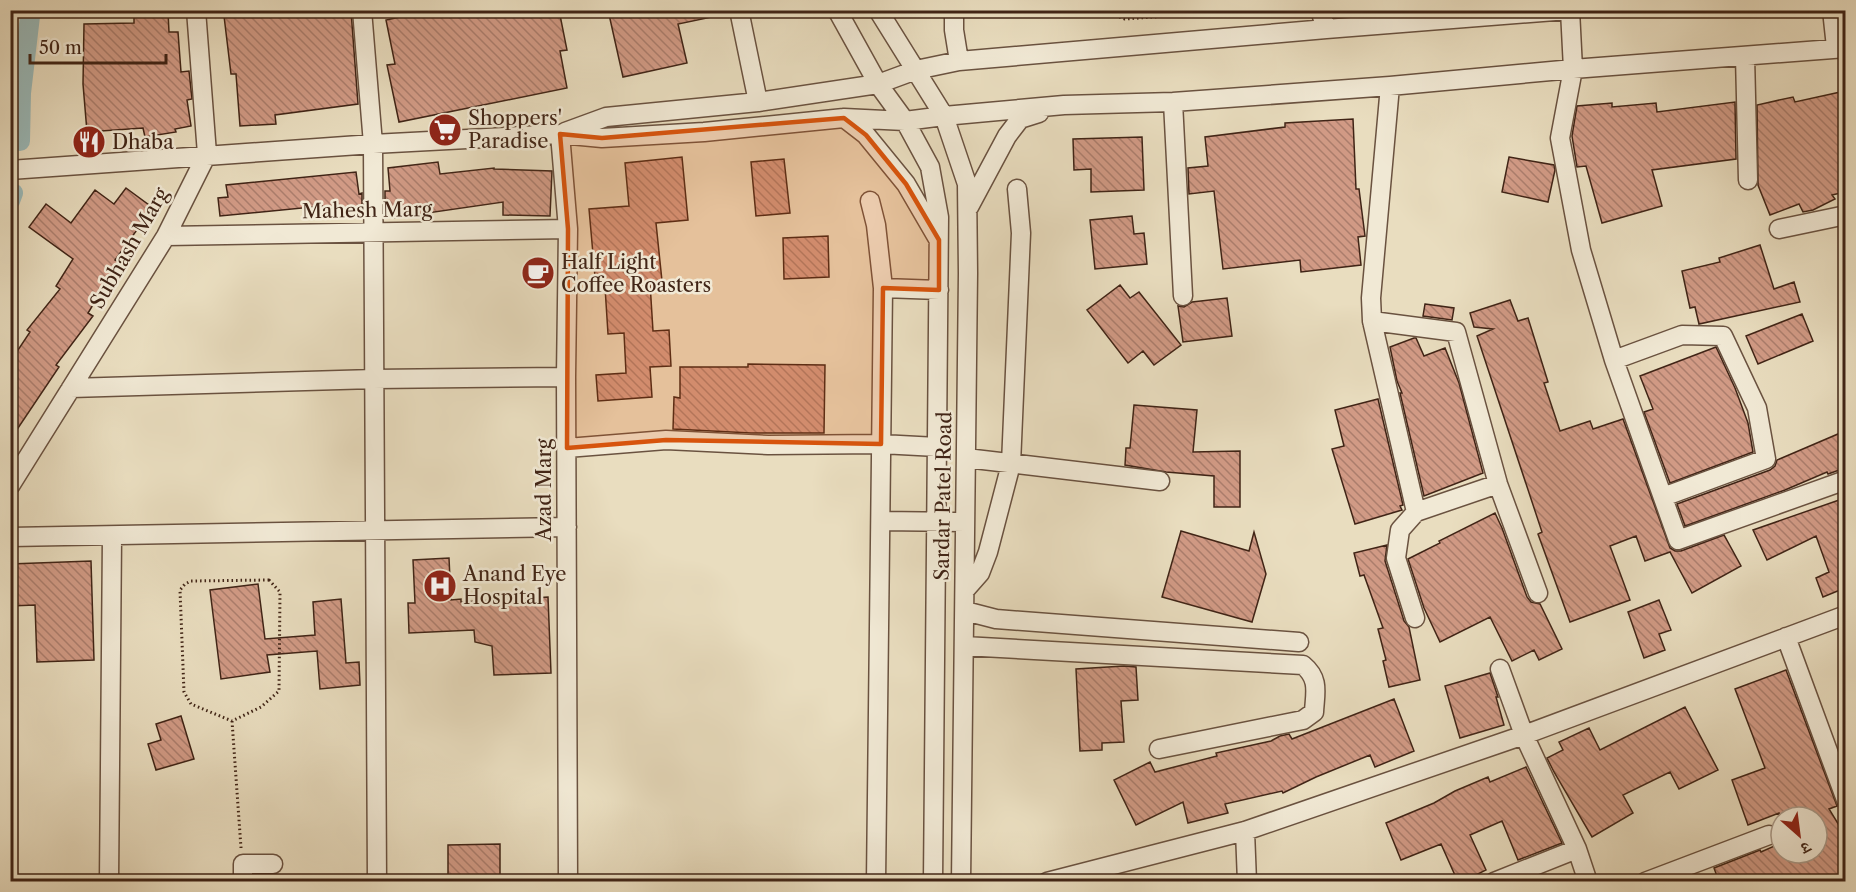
<svg xmlns="http://www.w3.org/2000/svg" width="1856" height="892" viewBox="0 0 1856 892" font-family="'Libre Caslon Text','Noto Serif Devanagari',serif">
  <defs>
    <pattern id="building-back-hatch" width="6" height="6" patternUnits="userSpaceOnUse" patternTransform="scale(1.5)"><rect width="6" height="6" fill="#d19a85"/><path d="M-1 5l2 2M0 0l6 6M5-1l2 2" fill="none" stroke="#ab7d6c"/></pattern>
  </defs>
  <rect width="100%" height="100%" fill="#e9ddbf"/>
  <filter id="stains"><feTurbulence type="fractalNoise" baseFrequency=".00333" numOctaves="4"/><feColorMatrix values="0 0 0 0 .2 0 0 0 0 .09 0 0 0 0 .02 0 0 0 .5 -.17"/></filter>
  <radialGradient id="worn" r=".72"><stop offset=".6" stop-color="#630" stop-opacity="0"/><stop offset="1" stop-color="#630" stop-opacity=".3"/></radialGradient>
  <g fill="none" stroke-linecap="round" stroke-linejoin="round">
    <path stroke="#9ababa" stroke-width="20" d="M20,141l1,-48 9,-77 -2,-6
      M10,201l3,-8"/>
  </g>
  <path fill="url(#building-back-hatch)" stroke="#402416" stroke-width="1.5" d="M270,10h51v5l30,-4 7,93 -83,11 1,9 -36,2 -4,-52h-5l-7,-58z
    M433,10h126l8,40 -7,1 7,37 -168,34 -12,-57 8,-1 -9,-44z
    M608,10h104v7l-34,7 9,39 -64,14z
    M168,12l1,20h9l3,40 8,-1 3,28 -5,1 4,26 -16,3 1,3 -31,5 -2,-9 -56,4 -4,-48 1,-60 50,-1v-9z
    M1845,91v101l-13,3 3,4 -22,11 -10,2 -4,-8 -29,11 -12,-30 -1,-80 36,-8 2,5z
    M1735,102l1,57 -84,11 10,36 -60,17 -16,-57 -9,1 -5,-31 5,-30 35,-3v4l44,-4 1,9z
    M1353,119l3,70h3l6,47 -7,1 3,28 -60,7 -1,-12 -77,9 -9,-78 -25,3 -1,-26 20,-2 -3,-29 80,-10v-4z
    M1142,137l2,53 -53,2v-23l-17,1 -1,-31z
    M682,157l6,63 -32,3 6,58 -12,2 3,48 16,-1 2,36 -21,1 2,30 -54,4 -2,-26 30,-2 -2,-40 -16,1 -3,-47 -9,1 -7,-79 40,-3 -4,-43z
    M1509,157l45,8 1,5 -7,32 -46,-10z
    M784,159l6,54 -34,3 -5,-54z
    M438,162l2,12 54,-6v1l58,2 -2,45 -47,-1v-13l-110,16 -1,-7 -7,1v-21h5l-2,-23z
    M356,172l3,22 3,-1v21l-39,4 -1,-12 -102,10 -2,-18 10,-1 -2,-12z
    M126,188l27,20 -38,52 4,2 -31,51 5,3 -37,49 3,2 -49,73v-78l20,-30 -3,-2 33,-41 -4,-3 17,-27 -44,-32 17,-23 25,19 24,-33 19,14z
    M1132,216l2,18 10,-1 3,31 -52,5 -5,-49z
    M828,236l1,41 -45,2 -1,-41z
    M1760,245l14,44 20,-7 6,20 -101,22 -4,-17 -5,1 -8,-37 38,-9 -1,-4z
    M1120,285l10,13 9,-6 42,53 -27,20 -11,-14 -15,12 -41,-53z
    M1227,298l5,38 -49,6 -5,-36 6,1 8,-5z
    M1510,300l8,21 10,-3 20,64 -4,1 16,48 30,-10 3,8 30,-10 47,129 5,3h6l43,-16 17,31 -49,27 -22,-41 -25,9 -9,-25 -26,10 20,54 -60,22 -32,-88 4,-2 -65,-196 16,-7 -19,-2 -4,-14z
    M1425,304l29,4 -2,12 -29,-4z
    M1802,314l11,27 -55,23 -12,-28z
    M1414,338h2l8,18 21,-8 14,35 24,90 -59,23 -24,-103h2l-5,-12 -7,-34z
    M1716,347l19,41 13,35 5,29 -83,31 -26,-71 9,-3 -13,-33z
    M748,364l77,1 -1,68h-73l-78,-4 1,-32 6,1v-31h68z
    M1378,399l25,106 -3,1 2,4 -47,14 -23,-75 12,-3 -9,-36z
    M1134,405l63,5 -4,42 47,-1v56h-26v-31l-48,-4 -41,-7 1,-17h4z
    M1845,431v37l-17,6 -1,-2 -42,18 -100,36 -8,-22 93,-34 5,-4 2,-6z
    M1842,499l3,11v78l-22,9 -7,-19 13,-6 -13,-36 -49,24 -14,-30z
    M1495,513l7,15 25,69 4,5 9,2 22,45 -23,11 -5,-10 -22,11 -22,-44 -50,25 -16,-34 -16,-49 32,-16 -1,-2z
    M1181,531l68,20 5,-19 12,42 -14,48 -90,-25z
    M1387,545l-2,16 19,60 5,6 11,53 -31,7 -6,-26 3,-1 -8,-31 5,-1 -19,-53 -4,1 -6,-23z
    M449,558l2,42 10,-1v3l87,-5 3,76 -57,2 -2,-29 -17,-4 -1,-12 -65,3 -1,-30h7l-2,-43z
    M91,561l3,99 -57,2 -2,-57 -25,1v-42z
    M258,584l7,55 50,-4 -2,-33 28,-3 5,64 13,-1 1,23 -40,4 -3,-38 -50,4 3,17 -49,7 -11,-89z
    M1659,600l12,30 -12,4 6,16 -21,8 -16,-46z
    M1124,666l12,1 2,33 -17,1 3,41 -22,1v7l-22,1 -4,-82z
    M1786,670l51,136 -8,3 16,26v36l-17,11h-109l-5,-14 46,-18 1,2 20,-9v10h36v-36h-37l-1,-4 -31,12 -16,-45 33,-12 -30,-79z
    M1490,673l8,24h-2l8,28 -44,13 -15,-52z
    M1394,699l20,52 -39,16 -5,-12 -54,22 -33,16 -1,-2 -57,13 3,9 -40,10 -5,-21 -47,23 -22,-45 36,-18 5,10 62,-16 -1,-3 55,-12 9,-5 9,-2 3,5z
    M1685,707l33,63 -39,19 -9,-17 -47,23 10,18 -41,24 -38,-65 -7,-14 16,-8 -4,-8 30,-14 11,22z
    M181,716l13,43 -38,11 -8,-26 13,-4 -5,-16z
    M1526,767l36,76 -44,17 -16,-39 -32,14 16,35 -24,12h-4l-17,-38 -40,16 -15,-37 48,-20 21,-12 33,-14 2,5z
    M500,844v38h-52v-37z"/>
  <g fill="none" stroke-linecap="round" stroke-linejoin="round">
    <g stroke="#6a5240" stroke-width="21">
      <path id="minor" d="M362,10l11,134 4,738
        M739,10l19,92
        M837,10l41,74 27,37 25,46 9,50 -6,665
        M878,10l66,106 23,68 1,89 -7,609
        M954,10v20l5,31
        M1320,10l6,19
        M1570,10l3,59 -13,69 21,112 33,110 64,180 168,-60
        M1832,10l4,37
        M1745,56l3,124
        M1390,86l-19,212 1,23 44,191 82,-28
        M1173,102l10,194
        M844,118l22,17 40,49 32,55
        M565,132l41,-15 152,-15 120,-18 38,-14 43,-9 367,-32 242,-19
        M560,134l8,95 -2,148 2,505
        M10,170l363,-26 187,-10 42,4 102,-6 140,-14 61,3 39,-5 120,-11 109,-3 217,-16 183,-17 273,-21
        M870,201l6,24 7,63 -7,594
        M969,207l38,-71 13,-17 19,-6
        M1779,229l67,-14
        M166,236l402,-7
        M883,288l56,2
        M1372,321l84,11 42,152 40,109
        M1614,360l68,-25 41,1 34,72 9,51 -103,38
        M71,388l303,-9 192,-2
        M567,448l99,-8 102,5 113,-1 56,3
        M966,458l194,23
        M10,486l156,-250 41,-82 -11,-144
        M881,521l84,1
        M10,537l557,-10
        M965,590l15,-17 8,-21 23,-88 10,-231 -4,-44
        M965,611l31,8 303,23
        M1415,618l-19,-60 4,-28 16,-18
        M1786,637l60,163
        M964,646l339,19c17,14 12,28 11,47l-11,8 -144,29
        M1500,669l24,66 53,114 11,33
        M1245,831l2,51
        M109,882l3,-346
        M243,882v-18h30
        M1047,882l198,-51 279,-96 322,-120
        M1494,882l83,-33
        M1645,882l124,-47"/>
    </g>
    <path stroke="#402416" stroke-width="3" stroke-dasharray="1.5 3" stroke-linecap="butt" d="M1098,10l27,9 128,-9
      M269,580l11,12 -1,99 -18,16 -29,14 -41,-17 -7,-12 -4,-102 5,-6 6,-3z
      M232,721l9,127"/>
    <use href="#minor" stroke="#f1e9d5" stroke-width="18"/>
  </g>
  <path fill="#d7540d" fill-opacity="0.2" stroke="#d7540d" stroke-width="4.5" stroke-linejoin="round" d="M844,118l22,17 40,49 33,56v50l-56,-2 -2,156 -215,-4 -99,8 1,-219 -8,-95 42,4z"/>
  <defs>
    <g id="supermarket-disc" transform="scale(1.725)"><circle r="9.5" fill="#8f2418" stroke="#f1e9d5"/><path d="M-6-5.5h2.5l.6 2H6L4.5 2H-2.5L-4.4-4H-6ZM-1.5 3.2a1.3 1.3 0 1 0 .1 0ZM3 3.2a1.3 1.3 0 1 0 .1 0Z" fill="#fff"/></g>
    <g id="restaurant-disc" transform="scale(1.725)"><circle r="9.5" fill="#8f2418" stroke="#f1e9d5"/><path d="M-5-6h1v4h1v-4h1v4h1v-4h1v5L-1.5 .5V6h-2V.5L-5-1ZM5-6V6H3V1.5H1.5Q1.5-4 5-6Z" fill="#fff"/></g>
    <g id="cafe-disc" transform="scale(1.725)"><circle r="9.5" fill="#8f2418" stroke="#f1e9d5"/><path d="M-5.5-4.5H6V0H3Q3 3.5 0 3.5H-2.5Q-5.5 3.5-5.5 0ZM3-3.2v2h1.7v-2ZM-6 4.5H4V6H-6Z" fill="#fff"/></g>
    <g id="hospital-disc" transform="scale(1.725)"><circle r="9.5" fill="#8f2418" stroke="#f1e9d5"/><path d="M-5-5h3v3.5h4V-5h3V5h-3V1.5h-4V5h-3Z" fill="#fff"/></g>
  </defs>
  <g fill-rule="evenodd">
    <use href="#supermarket-disc" x="445" y="130"/>
    <use href="#restaurant-disc" x="89" y="142"/>
    <use href="#cafe-disc" x="538" y="273"/>
    <use href="#hospital-disc" x="440" y="586"/>
  </g>
  <g text-anchor="middle" stroke-width="5" stroke-linejoin="round" paint-order="stroke">
    <g font-size="20" fill="#402416" stroke="#f1e9d5" text-anchor="start">
      <text x="468" y="125">Shoppers'<tspan x="468" dy="23">Paradise</tspan></text>
      <text x="112" y="149">Dhaba</text>
      <text x="561" y="269">Half Light<tspan x="561" dy="23">Coffee Roasters</tspan></text>
      <text x="463" y="581">Anand Eye<tspan x="463" dy="23">Hospital</tspan></text>
    </g>
    <g font-size="20" fill="#402416" stroke="#f1e9d5">
      <text transform="translate(367 210) rotate(-1)" y="7">Mahesh Marg</text>
      <text transform="translate(129 248) rotate(-60)" y="7">Subhash Marg</text>
      <text transform="translate(544 490) rotate(-90)" y="7">Azad Marg</text>
      <text transform="translate(943 496) rotate(-89)" y="7">Sardar Patel Road</text>
    </g>
  </g>
  <rect width="1856" height="892" fill="none" stroke="#e9ddbf" stroke-width="36"/>
  <rect x="12" y="12" width="1832" height="868" fill="none" stroke="#402416" stroke-width="3"/>
  <rect x="18" y="18" width="1820" height="856" fill="none" stroke="#402416" stroke-width="1.5"/>
  <g transform="translate(1799 835) rotate(152)"><circle r="28" fill="#f1e9d5" stroke="#aa9a89" stroke-width="1.5"/>
  <path d="M0-4.5L10 22L0 15L-10 22Z" fill="#8f2418"/>
  <text y="-9" font-size="16" font-weight="bold" text-anchor="middle" fill="#402416">उ</text>
  </g>
  <path d="M30 54v9h136v-9" fill="none" stroke="#402416" stroke-width="3"/>
  <text x="39" y="54" font-size="18" fill="#402416" stroke="#f1e9d5" stroke-width="4.5" paint-order="stroke">50 m</text>
  <rect width="100%" height="100%" filter="url(#stains)"/>
  <rect width="100%" height="100%" fill="url(#worn)"/>
</svg>
